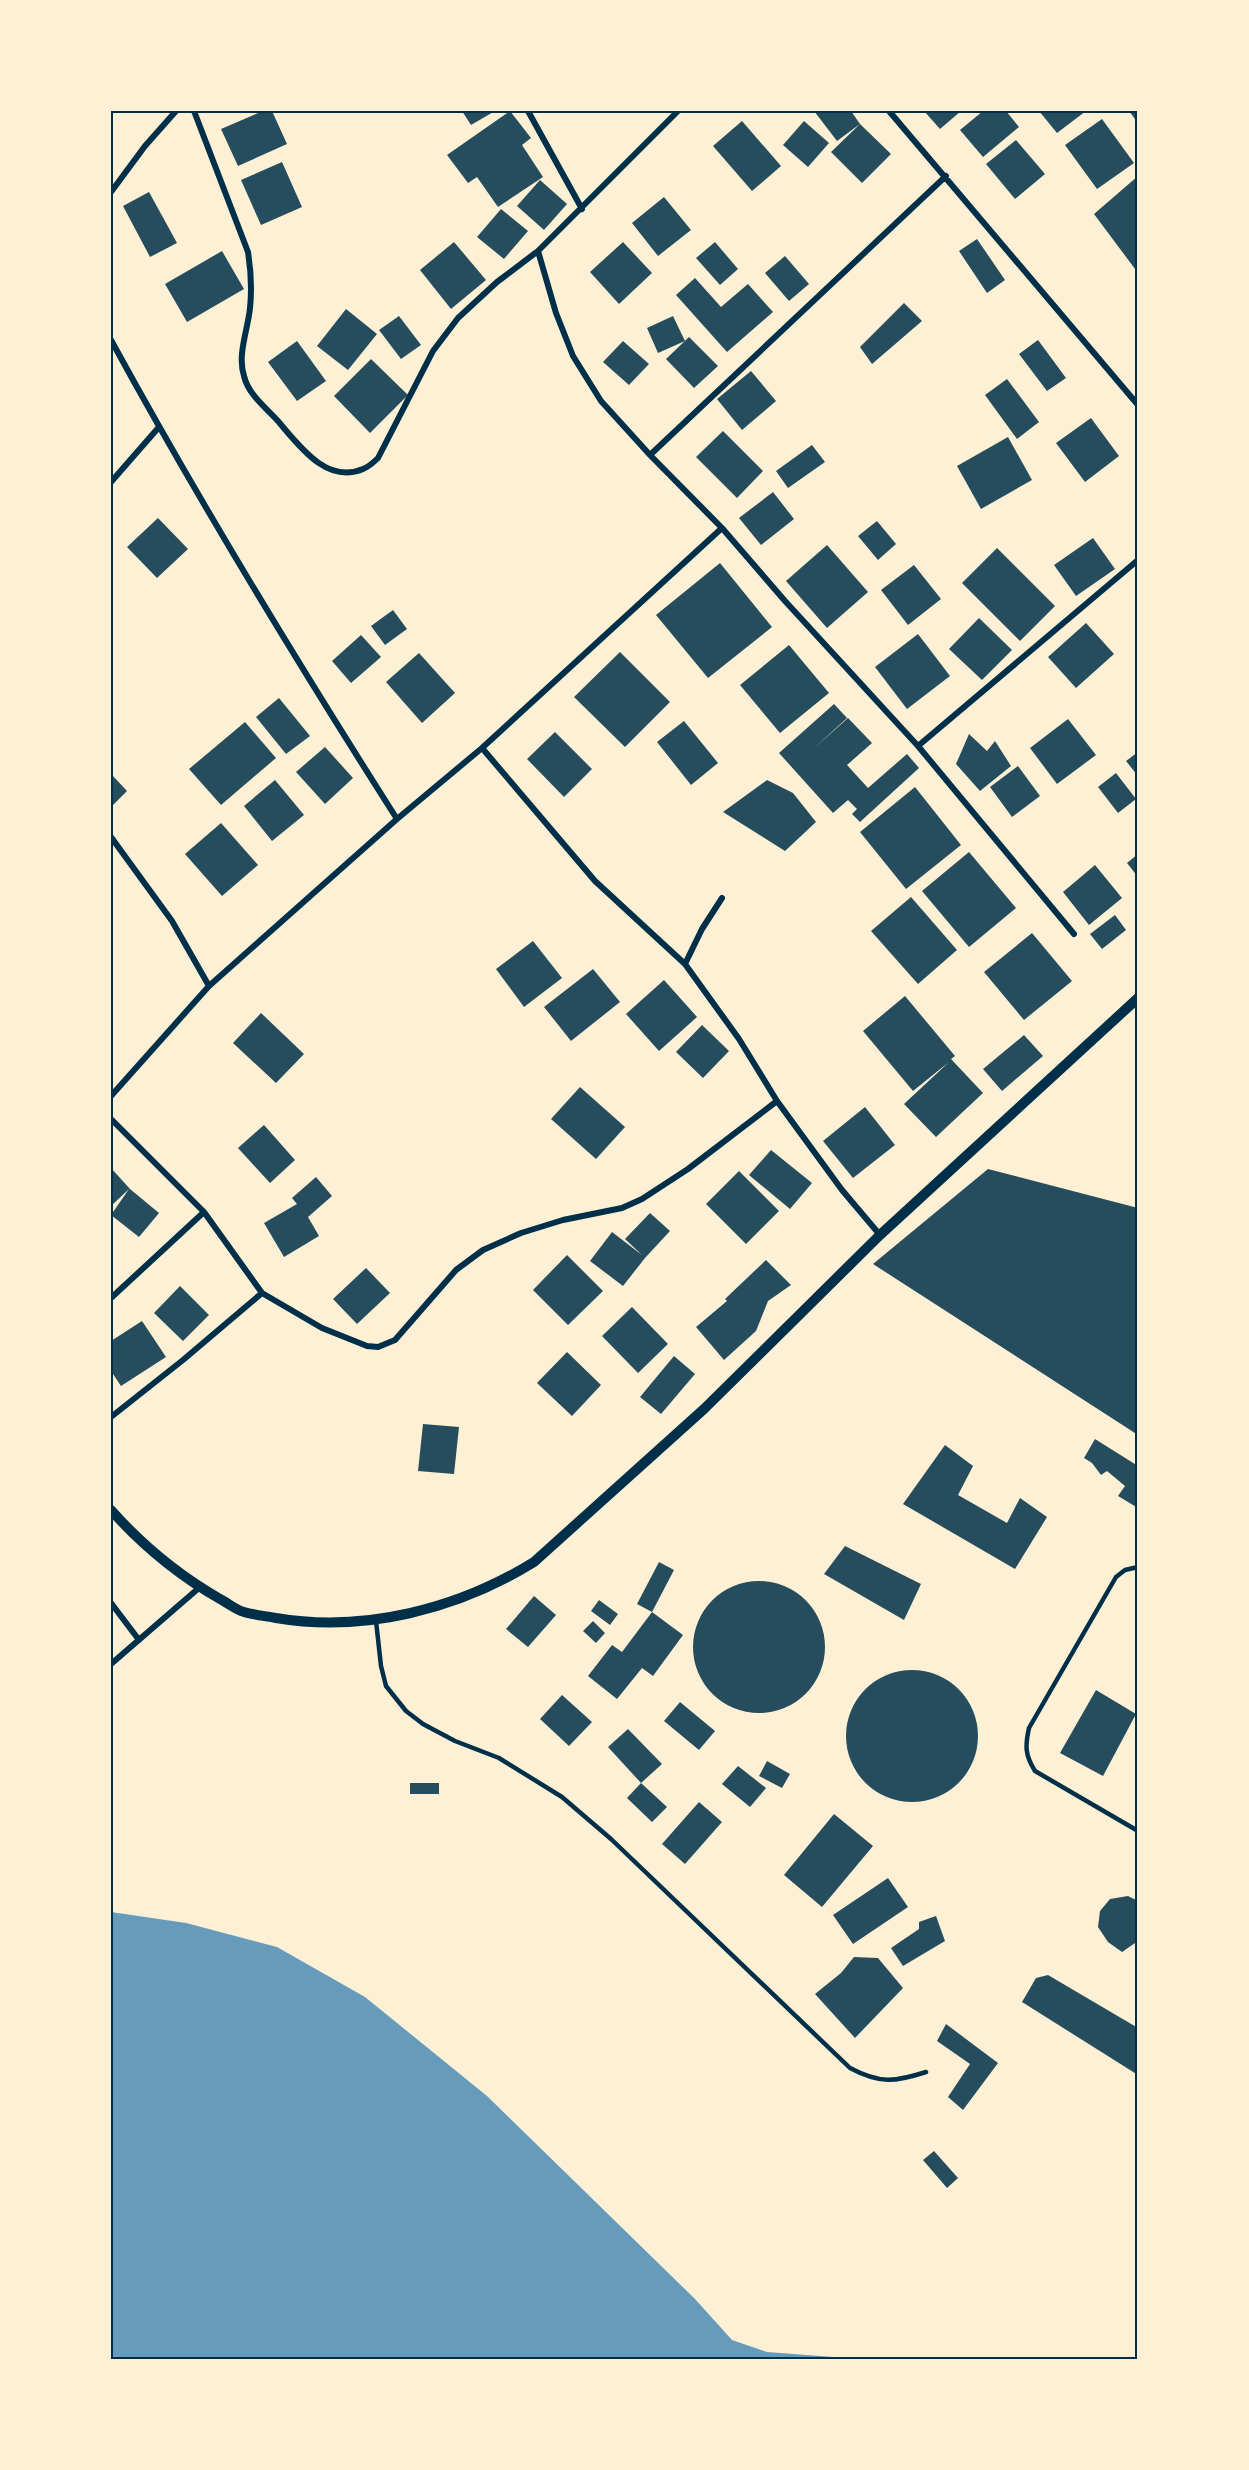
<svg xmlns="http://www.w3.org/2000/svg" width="1249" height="2470" viewBox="0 0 1249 2470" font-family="Manrope,sans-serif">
  <rect width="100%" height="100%" fill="#fdf0d5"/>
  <path fill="#669bbc" d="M111,1912l75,11 91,24 88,50 122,99 208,203 37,41 35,12 93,7h-749z"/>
  <path fill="#264d5e" d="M263,111h9l15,33 -49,22 -17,-37z
    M462,111h33l-24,14z
    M510,111l21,27 -9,7 21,32 -45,30 -21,-30 -9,6 -21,-28z
    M814,111h37l9,13 -23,17z
    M924,111h37l-21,18z
    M983,111h23l13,16 -36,30 -23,-27z
    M1039,111h47l-29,22z
    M1129,111h9v12z
    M1102,119l32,44 -37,26 -32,-44z
    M742,121l39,45 -29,25 -39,-45z
    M804,121l25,22 -21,24 -25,-22z
    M860,124l31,30 -29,29 -31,-31z
    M1016,140l29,34 -30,25 -29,-35z
    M282,162l20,45 -41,18 -20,-45z
    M1138,176v97l-44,-59z
    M540,180l27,24 -23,26 -27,-24z
    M149,192l28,51 -27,14 -27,-51z
    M664,197l27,33 -33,26 -26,-33z
    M501,209l27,22 -24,28 -27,-22z
    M977,239l28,41 -18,13 -28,-42z
    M454,242l32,38 -35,29 -31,-39z
    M623,242l29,31 -33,31 -29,-32z
    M715,242l23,27 -18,16 -24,-27z
    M222,251l22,38 -57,33 -22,-38z
    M785,256l24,28 -20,17 -24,-28z
    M695,278l26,29 27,-23 25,28 -46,40 -51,-57z
    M904,303l18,18 -50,43 -12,-17z
    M346,309l31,25 -29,36 -31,-24z
    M399,316l22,29 -20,14 -22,-29z
    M673,316l12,25 -27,12 -11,-25z
    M689,337l29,29 -24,22 -28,-29z
    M1038,340l28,38 -19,13 -28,-37z
    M297,341l29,40 -29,20 -29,-39z
    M623,341l26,23 -20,21 -26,-23z
    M371,359l37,36 -38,38 -36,-37z
    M751,371l25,30 -34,29 -25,-31z
    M1007,379l32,43 -22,17 -32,-44z
    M1091,418l28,38 -34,26 -29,-39z
    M723,431l40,40 -26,27 -41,-41z
    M1008,437l24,43 -51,29 -24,-43z
    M812,445l13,17 -37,26 -12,-17z
    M773,492l21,27 -33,26 -22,-27z
    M158,518l30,31 -31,29 -30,-31z
    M877,521l19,23 -18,16 -20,-24z
    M1093,538l22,31 -39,27 -22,-31z
    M827,545l41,47 -41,36 -41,-47z
    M997,548l58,58 -35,35 -58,-58z
    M720,563l52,64 -64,51 -52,-63z
    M914,565l27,34 -33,26 -27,-35z
    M393,610l14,19 -22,16 -14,-19z
    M979,618l33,32 -30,30 -33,-31z
    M1086,623l28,31 -38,34 -28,-31z
    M918,634l32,42 -43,33 -32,-42z
    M361,635l20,22 -30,26 -19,-22z
    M789,645l40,48 -49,40 -40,-48z
    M620,652l50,50 -45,45 -51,-50z
    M419,653l36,40 -33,30 -36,-41z
    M279,698l31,38 -24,18 -30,-37z
    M834,704l13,14 -35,32 36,-32 24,25 -25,22 21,23 39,-34 12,14 -59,54 -8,-8 5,-5 -9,-9 -15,13 -54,-60z
    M1068,719l28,36 -39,29 -27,-36z
    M684,721l34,42 -27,22 -34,-43z
    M245,722l31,36 -55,47 -32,-36z
    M555,732l37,37 -28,28 -37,-38z
    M969,734l18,17 8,-10 16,25 -31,25 -24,-27z
    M325,747l28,31 -28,26 -29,-32z
    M1138,752v24l-12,-15z
    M1018,766l22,30 -28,21 -22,-30z
    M1116,773l20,26 -18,14 -20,-26z
    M113,776l14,15 -15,15 -1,-28z
    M275,780l29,35 -32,26 -28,-35z
    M767,780l26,13 23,29 -31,29 -62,-39z
    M915,787l46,58 -55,44 -46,-57z
    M221,823l37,42 -36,31 -37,-42z
    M969,852l47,56 -47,39 -47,-56z
    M1138,854v23l-11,-14z
    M1095,865l27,33 -33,27 -26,-33z
    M911,897l46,53 -39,34 -47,-53z
    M1115,915l11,15 -24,19 -12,-15z
    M1032,933l40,48 -48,39 -40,-48z
    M533,941l29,37 -38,29 -28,-38z
    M593,969l27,33 -49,39 -27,-34z
    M664,980l33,37 -38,34 -33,-37z
    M905,996l50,60 -4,3 32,34 -47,44 -32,-33 45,-42 -36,29 -50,-60z
    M261,1013l43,41 -28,29 -43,-40z
    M702,1025l27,26 -26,27 -27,-26z
    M1024,1035l19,21 -41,35 -19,-22z
    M580,1087l45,40 -29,32 -45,-40z
    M865,1107l30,38 -42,33 -30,-37z
    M264,1125l31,35 -25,23 -32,-35z
    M771,1150l41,33 -22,26 -41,-34z
    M111,1168l19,21 29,24 -20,24 -28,-22 18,-26 -18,17z
    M988,1169l150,39v227l-265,-171z
    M739,1171l40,40 -33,33 -40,-40z
    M316,1177l16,19 -24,21 11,19 -35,21 -20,-34 33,-19 -5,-6z
    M650,1213l20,18 -25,27 -22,28 -33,-25 22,-29 30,23 -17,-16z
    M567,1255l36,36 -35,34 -35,-35z
    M766,1260l25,25 -23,16 -12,30 -32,29 -28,-33 31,-26 -2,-2z
    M366,1268l24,25 -33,31 -24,-25z
    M180,1286l29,29 -26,26 -29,-28z
    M632,1307l36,37 -30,29 -36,-37z
    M142,1321l24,36 -45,29 -10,-15v-30z
    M567,1352l34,33 -29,31 -35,-33z
    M674,1356l21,18 -34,40 -21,-17z
    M423,1424l36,3 -5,47 -36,-3z
    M1095,1439l43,27v42l-20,-12 7,-10 -18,-15 -6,4 -9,-12 -8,-5z
    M945,1445l28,21 -15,29 49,28 13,-25 27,19 -32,52 -112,-65z
    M845,1546l76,38 -17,36 -80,-46z
    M659,1562l15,8 -22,42 -15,-8z
    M693 1647a66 66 0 1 1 132 0a66 66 0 1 1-132 0Z
    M534,1596l22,19 -28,32 -22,-18z
    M599,1600l19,14 -8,11 -19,-14z
    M652,1612l31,23 -30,41 -11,-8 -25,31 -29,-23 24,-31 10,7z
    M593,1621l12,12 -9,10 -13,-12z
    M846 1736a66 66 0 1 1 132 0a66 66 0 1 1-132 0Z
    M1096,1690l40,24 -33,62 -43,-23z
    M562,1695l30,27 -23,24 -29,-27z
    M680,1702l35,29 -16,19 -35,-29z
    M628,1729l34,35 -21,19 -33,-36z
    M767,1761l23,13 -8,14 -23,-12z
    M738,1766l28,22 -16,19 -28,-23z
    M410,1783h29v11h-29z
    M641,1783l26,24 -15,15 -25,-24z
    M699,1802l23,20 -37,42 -23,-20z
    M834,1814l39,32 -51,61 -38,-32z
    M888,1878l20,29 -55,37 -20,-29z
    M1128,1896l10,5v40l-16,11 -14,-10 -10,-15 2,-16 10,-12z
    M936,1916l9,25 -42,25 -12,-18 28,-19v-7z
    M854,1957l24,1 25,30 -48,50 -40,-44 26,-21z
    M1048,1975l90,53v47l-116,-73 14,-24z
    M946,2024l52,39 -35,47 -15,-13 22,-33 -33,-23z
    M934,2151l24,27 -11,10 -24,-28z"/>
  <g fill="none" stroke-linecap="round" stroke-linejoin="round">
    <path stroke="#003049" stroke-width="4.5" d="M1138,1567l-13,3 -9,7 -87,151c-4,18 -4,27 6,43l103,60
      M376,1621l5,45 5,20 20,25 17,13 32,17 44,17 63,39 49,42 239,229c30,16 45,14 76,4"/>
    <path stroke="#003049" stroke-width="6" d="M194,111l54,141c3,19 4,37 2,56 -2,21 -13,47 -6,68 4,18 22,32 33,44 21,24 49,65 86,49 5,-2 11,-7 15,-11l55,-107 25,-33 39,-36 41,-31 140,-140
      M528,111l54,98
      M889,111l249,294
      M111,192l34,-46 31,-35
      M538,251l18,62 17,43 28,45 49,54 72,73 63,73 133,145 156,188
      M111,340c89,163 186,322 286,479
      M650,455l296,-279
      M111,482l48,-55
      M918,746l220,-186
      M482,748l113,133 90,83 54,75 38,62 65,89 38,45
      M111,837l61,84 37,65
      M685,964l17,-35 20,-31
      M111,1096l98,-110 188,-167 85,-71 240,-220
      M111,1119l93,93 58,81 60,35 45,18 11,1 17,-7 61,-70 27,-20 38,-17 42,-13 59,-12 20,-9 46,-30 89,-68
      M111,1298l93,-86
      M111,1417l72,-57 79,-67
      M111,1603l28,37
      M111,1664l89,-77"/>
    <path stroke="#003049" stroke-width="10" d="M111,1510c31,35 69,66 109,89 8,4 16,11 24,13 10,3 22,4 32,6 88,15 182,-9 258,-56l170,-153 176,-174 258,-237"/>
  </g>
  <rect width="1249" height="2470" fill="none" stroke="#fdf0d5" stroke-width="225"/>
  <rect x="112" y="112" width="1024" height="2246" fill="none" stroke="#003049" stroke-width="2"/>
</svg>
